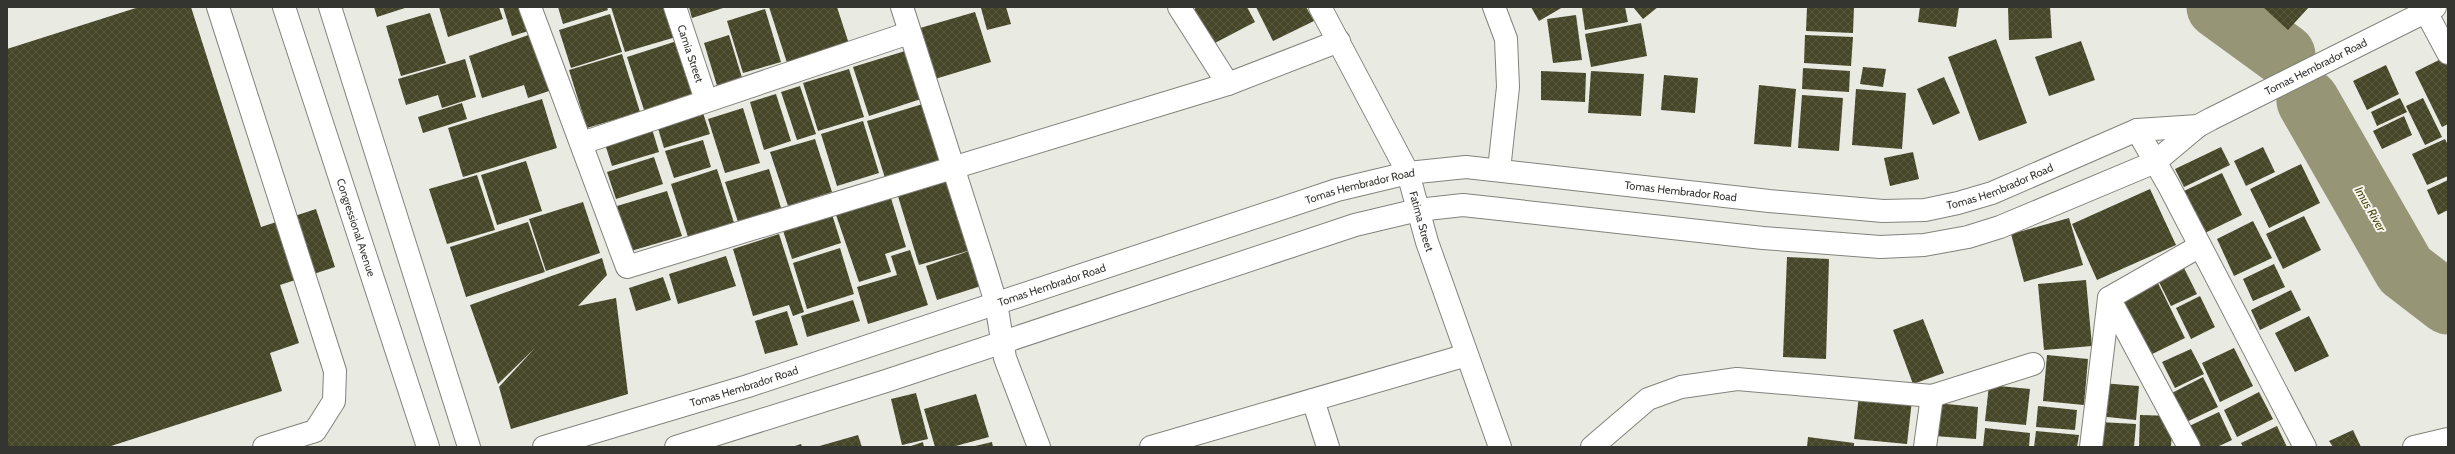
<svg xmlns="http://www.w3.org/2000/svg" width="2455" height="454" viewBox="0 0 2455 454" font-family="Cabin,sans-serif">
  <defs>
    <pattern id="building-cross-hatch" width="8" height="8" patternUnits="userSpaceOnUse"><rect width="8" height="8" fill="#464629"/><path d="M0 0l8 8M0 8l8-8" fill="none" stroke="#595940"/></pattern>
  </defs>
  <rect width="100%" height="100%" fill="#e9eae2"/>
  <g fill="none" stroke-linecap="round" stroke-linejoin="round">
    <path stroke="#969676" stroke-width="63" d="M2218,7l66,48
      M2308,101l97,169 43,33"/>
  </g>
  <path fill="url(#building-cross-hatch)" d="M139,7h52l70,220 55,-18 19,58 -55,18 19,58 -29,10 12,38 -174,56h-101v-398z
    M374,7h34l-31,10z
    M439,7h60l4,12 -55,18z
    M503,7h25l7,22 -23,7z
    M558,7h49l1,3 -45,14z
    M611,7h55l10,30 -51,15z
    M689,7h37l-34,11z
    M769,7h68l13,40 -62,19z
    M986,7h20l5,17 -24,6 -6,-22z
    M1198,7h49l8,15 -42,22 -19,-35z
    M1256,7h50l8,14 -41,20z
    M1531,7h32l-24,14z
    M1588,7h37l3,15 -43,8 -3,-22z
    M1633,7h25l-15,12z
    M1807,7h47l-1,26 -47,-2z
    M1920,7h39l-3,20 -38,-5z
    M2008,7h42l2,31 -43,2z
    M2263,7h46l-21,23z
    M765,9l16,53 -38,11 -16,-52z
    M975,12l16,50 -56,17 -15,-51z
    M430,13l16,50 -45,13 -15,-50z
    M610,14l12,38 -51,16 -12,-38z
    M1576,15l6,45 -29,3 -6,-44z
    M1641,23l6,33 -56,11 -6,-33z
    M534,33l18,57 -24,8 -4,-13 -42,13 -13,-42z
    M729,35l14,46 -25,8 -14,-46z
    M1805,35l48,2 -2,29 -47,-3z
    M1996,39l31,84 -48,18 -31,-84z
    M677,41l17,56 -49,16 -18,-56z
    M2081,41l14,39 -46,16 -14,-39z
    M905,51l16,48 -52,17 -16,-49z
    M622,54l18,58 -53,16 -18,-58z
    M2447,56l1,68 -6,3 -27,-55z
    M465,59l11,38 -34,11 -4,-13 -32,10 -8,-26z
    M2386,65l13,29 -32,16 -14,-29z
    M1863,67l23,2 -3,18 -23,-3z
    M1803,68l47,3 -1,21 -47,-3z
    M849,69l15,48 -46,14 -15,-48z
    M1541,71l45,2 -1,29 -44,-2z
    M1591,71l53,3 -3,42 -53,-3z
    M1664,75l34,3 -3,35 -34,-3z
    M1944,77l16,36 -27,12 -16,-36z
    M1759,85l37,4 -5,58 -37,-3z
    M800,86l16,48 -19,6 -16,-48z
    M1856,89l50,4 -4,56 -50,-4z
    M776,94l15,47 -27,9 -14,-48z
    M1802,95l41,3 -4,53 -41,-3z
    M2400,98l7,14 -30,14 -6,-14z
    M2423,98l19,39 -17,8 -19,-39z
    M542,99l15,49 -94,29 -15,-49z
    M462,103l5,16 -44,14 -5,-16z
    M926,103l18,59 -58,19 -19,-60z
    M701,107l9,27 -46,14 -8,-26z
    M743,108l17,55 -35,10 -17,-54z
    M2404,116l8,19 -30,14 -9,-18z
    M863,121l16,52 -42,13 -16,-52z
    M652,129l7,23 -47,14 -7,-22z
    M815,139l17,53 -44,14 -18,-54z
    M2445,139l3,6v31l-21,9 -15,-31z
    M703,140l8,27 -37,11 -9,-27z
    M2221,147l9,18 -46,22 -9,-18z
    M2263,147l12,25 -29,14 -12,-25z
    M1913,152l6,27 -29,7 -6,-28z
    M654,157l9,27 -47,15 -9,-27z
    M526,161l16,50 -45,14 -16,-50z
    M2301,164l19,39 -51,25 -19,-39z
    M717,169l18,57 -46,14 -18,-56z
    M769,169l13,42 -43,14 -14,-43z
    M2222,173l20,42 -37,18 -21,-42z
    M477,175l18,55 -48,14 -18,-55z
    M946,178l22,73 -49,14 -22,-72z
    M2448,180v30l-10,5 -11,-25z
    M2150,189l26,56 -79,35 -25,-56z
    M667,191l15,45 -51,15 -14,-45z
    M890,195l16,52 -21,7 6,18 -32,10 -24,-70z
    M583,202l17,51 -54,18 -17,-52z
    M830,208l11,35 -49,16 -11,-35z
    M2304,216l17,34 -38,19 -17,-35z
    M2069,218l14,47 -59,17 -13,-48z
    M2253,221l19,37 -38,18 -17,-37z
    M528,222l17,50 -79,25 -16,-50z
    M779,234l25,78 -11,4 -4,-11 -36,11 -20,-67z
    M840,248l14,46 -47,15 -14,-46z
    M910,250l18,55 -60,19 -11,-37 40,-12 -6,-19z
    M969,251l12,35 -44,14 -11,-34z
    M726,256l10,30 -58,18 -9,-30z
    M1787,257l42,2 -3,100 -43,-2z
    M602,258l5,17 -29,31 38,-8 12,96 -117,35 -12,-42 36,-39 -37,36 -28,-79z
    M2182,264l15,30 -26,12 -15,-30z
    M2274,264l11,23 -32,14 -10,-22z
    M663,277l8,23 -35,11 -7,-23z
    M2086,280l6,66 -48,4 -6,-66z
    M2157,281l28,57 -41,20 -28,-57z
    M2291,290l10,20 -41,20 -9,-20z
    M2200,296l15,31 -24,12 -15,-31z
    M853,300l7,21 -53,16 -6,-21z
    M787,311l11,34 -33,9 -10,-33z
    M2309,316l20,40 -34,16 -20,-39z
    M1923,319l21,54 -31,11 -20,-54z
    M2234,348l19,38 -33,16 -18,-39z
    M2191,349l13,25 -29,14 -13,-26z
    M2047,355l41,4 -4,46 -41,-4z
    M2203,377l15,30 -38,18 -14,-29z
    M2101,383l38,3 -3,34 -38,-4z
    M1989,385l41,4 -4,36 -41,-4z
    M2259,392l14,27 -36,18 -13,-27z
    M916,393l12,46 -26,6 -11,-46z
    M976,394l13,43 -37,10h-17l-11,-38z
    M1859,395l53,5 -5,44 -53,-5z
    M1936,403l42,4 -2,32 -42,-3z
    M2038,406l39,4 -2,20 -39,-3z
    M2219,412l13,28 -15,7h-22l-10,-19z
    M2140,415l33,1 -2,31h-32z
    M2099,422l37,2 -2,23h-36z
    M2277,426l10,21h-44l-2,-4z
    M1985,428l45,5 -1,14h-46z
    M2353,430l8,17h-28l-4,-6z
    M2036,431l43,4 -2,12h-43z
    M858,435l4,12h-46z
    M1808,437l46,6v4h-47z
    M923,442l1,5h-16z
    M992,442l1,5h-18v-1z
    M801,444l1,3h-10z"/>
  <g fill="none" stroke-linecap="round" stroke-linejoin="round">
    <g stroke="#83837d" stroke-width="24">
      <g id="minor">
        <path d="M218,7l117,364 -1,30 -19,30 -51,16"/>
        <path d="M530,7l97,260 601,-183 111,-43"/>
        <path id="s1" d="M675,7l31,93"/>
        <path d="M902,7l83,260 11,36 9,55 34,89"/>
        <path d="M1179,7l49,77"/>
        <path id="s2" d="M1320,7l88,166 19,69 73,205"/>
        <path d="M1494,7l12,32 2,48 -9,83"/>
        <path d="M2426,12l22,41"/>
        <path d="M2137,130l32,56 136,261"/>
        <path d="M582,143l327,-110"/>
        <path d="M2109,298l80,149"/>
        <path d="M1313,400l15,47"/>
        <path id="s3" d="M544,447l204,-61 589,-196 71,-17 58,-6 303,34 114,10 42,-1 33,-7 34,-10 145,-63 61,-4"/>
        <path id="s4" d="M676,447l210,-66 469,-156 63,-15 45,-5 300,33 117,9 44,-2 44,-8 32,-10 155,-65 43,-36 13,-7 224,-112"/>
        <path d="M1151,447l316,-92"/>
        <path d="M1592,447l56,-48 33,-12 56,-8 195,17 101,-32"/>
        <path d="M1925,447l7,-51"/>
        <path d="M2091,447l18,-149 91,-52"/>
        <path d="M2414,447l34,-8"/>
      </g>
    </g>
    <g stroke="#83837d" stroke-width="24">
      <g id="major">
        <path id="s5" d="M284,7l144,440"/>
        <path d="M330,7l139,440"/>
      </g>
    </g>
    <use href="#minor" stroke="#fff" stroke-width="22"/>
    <use href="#major" stroke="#fff" stroke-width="22"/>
  </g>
  <g text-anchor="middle" stroke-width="4" stroke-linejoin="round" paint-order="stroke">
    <g font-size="11" fill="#343431" stroke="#f7f7f0">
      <text dy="4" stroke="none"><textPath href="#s1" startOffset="49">Camia Street</textPath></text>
      <text dy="4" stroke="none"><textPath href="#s4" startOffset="1722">Tomas Hembrador Road</textPath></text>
      <text dy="4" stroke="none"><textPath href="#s3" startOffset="1505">Tomas Hembrador Road</textPath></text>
      <text dy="4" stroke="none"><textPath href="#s3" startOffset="857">Tomas Hembrador Road</textPath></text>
      <text dy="4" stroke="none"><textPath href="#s3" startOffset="1181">Tomas Hembrador Road</textPath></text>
      <text dy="4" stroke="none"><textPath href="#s2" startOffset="238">Fatima Street</textPath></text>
      <text dy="4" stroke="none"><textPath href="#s5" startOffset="232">Congressional Avenue</textPath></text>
      <text dy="4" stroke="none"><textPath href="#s3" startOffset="533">Tomas Hembrador Road</textPath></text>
      <text dy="4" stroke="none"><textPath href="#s3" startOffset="209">Tomas Hembrador Road</textPath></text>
    </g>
    <g font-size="12" font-style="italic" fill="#4f4d16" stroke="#f7f7f0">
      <text transform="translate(2370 209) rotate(60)" y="4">Imus River</text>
    </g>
  </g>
  <rect width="2455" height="454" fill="none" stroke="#343431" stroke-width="16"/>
</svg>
